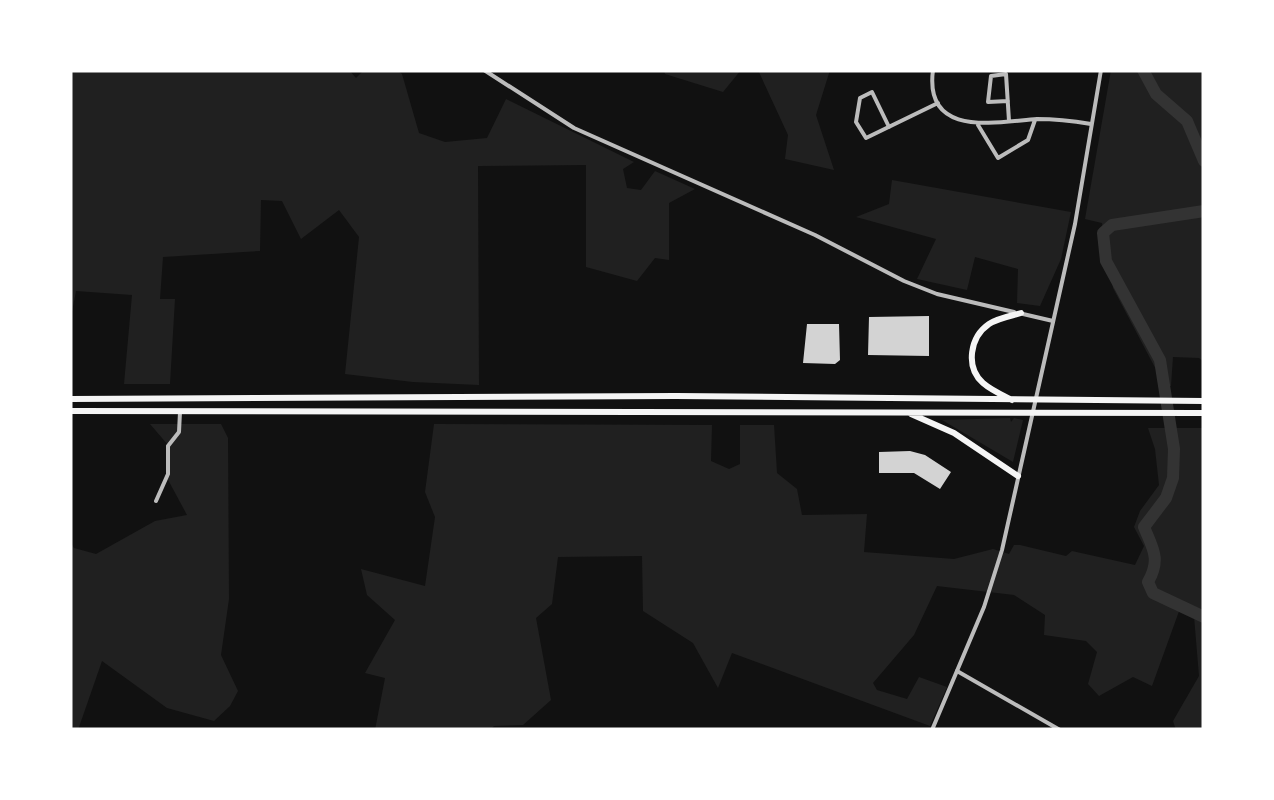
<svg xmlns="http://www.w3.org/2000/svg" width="1274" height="800" viewBox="0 0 1274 800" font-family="'Work Sans',sans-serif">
  <rect width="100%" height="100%" fill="#111"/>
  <path fill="#202020" d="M70,70h279l7,8 8,-8h33l5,4 17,59 26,9 42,-4 19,-39 128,63 -11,7 4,19 14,2 14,-19 40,18 -26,14v57l-14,-2 -18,23 -51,-14v-102l-108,1 1,219 -66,-3 -68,-8 14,-137 -20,-27 -38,29 -19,-38 -21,-1 -1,51 -97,6 -3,42h15l-5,85h-46l8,-89 -56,-4 -6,31z
    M664,70h77l-18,22 -58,-18z
    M758,70h72l-14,45 18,55 -49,-11 3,-24z
    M1111,70h93v292l-5,-4 -26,-1 -2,29h-13l2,-9 -47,-89 -11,-65 -17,-4z
    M892,180l179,32 -10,47 -21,47 -23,-3 1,-34 -43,-12 -8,33 -50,-11 19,-40 -80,-22 33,-13z
    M1010,418l1,4 3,-4 9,2 -10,42 -71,-42z
    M150,424h71l7,14 1,161 -8,56 17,36 -8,15 -16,15 -47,-13 -65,-47 -24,69h-8v-189l4,7 22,6 59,-33 32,-6 -21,-39 2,-31z
    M434,424l278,1 -1,36 18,8 11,-5v-39h34l3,48 20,16 5,26 65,-1 -3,38 90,7 39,-10 16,5 5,-9h6l46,11 6,-5 63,14 9,-19 -10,-19 6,-16 19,-26 -4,-36 -7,-21h56v302h-28l-3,-9 26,-45 -5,-60 -12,-13 -30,83 -19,-9 -34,19 -11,-12 9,-32 -11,-11 -42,-6 1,-20 -31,-20 -77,-9 -23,49 -41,48 4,7 30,9 12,-22 28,10 -17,39 -198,-73 -14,35 -25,-45 -50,-32 -1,-55 -84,1 -6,47 -16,14 15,82 -28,25 -29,1 -4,4h-115l10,-52 -20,-5 30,-53 -28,-25 -6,-26 64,17 10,-69 -10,-25z"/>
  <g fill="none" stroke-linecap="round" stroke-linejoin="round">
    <path stroke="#333" stroke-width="12" d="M1143,70l13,24 31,27 17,40
      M1204,211l-92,14 -9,8 3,28 54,99 14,89 -1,29 -7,20 -22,29c9,22 17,32 4,55l5,11 51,24"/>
  </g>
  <path fill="#d3d3d3" d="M929,316v40l-61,-1 1,-38z
    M807,324h32l1,36 -5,4 -32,-1z
    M910,451l15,4 26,17 -11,17 -26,-16h-35v-21z"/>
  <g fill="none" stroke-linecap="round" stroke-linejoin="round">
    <path stroke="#bcbcbc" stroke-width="4" d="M933,70c-9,68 62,52 104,49 18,0 36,2 54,5
      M1008,101l-20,1 3,-26 15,-2 3,47
      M978,125l20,33 30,-18 7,-20
      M889,127l-17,-35 -12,6 -4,24 10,16 72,-35
      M156,501l12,-27v-28l11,-14 1,-20
      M957,671l103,59"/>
    <path stroke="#bcbcbc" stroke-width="4" d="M484,70l90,58 241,107 89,46 33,13 77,18
      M1023,314l30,7
      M932,730l52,-123 18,-57 73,-326 26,-154"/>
    <path stroke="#f5f5f5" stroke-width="6" d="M70,399l606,-3 528,5
      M1012,400c-10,-5 -21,-10 -29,-17 -18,-16 -13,-46 6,-59 9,-6 22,-8 32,-11
      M70,411l1134,2
      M911,414l43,19 64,43"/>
  </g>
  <rect width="1274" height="800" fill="none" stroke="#ffffff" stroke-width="145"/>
</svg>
